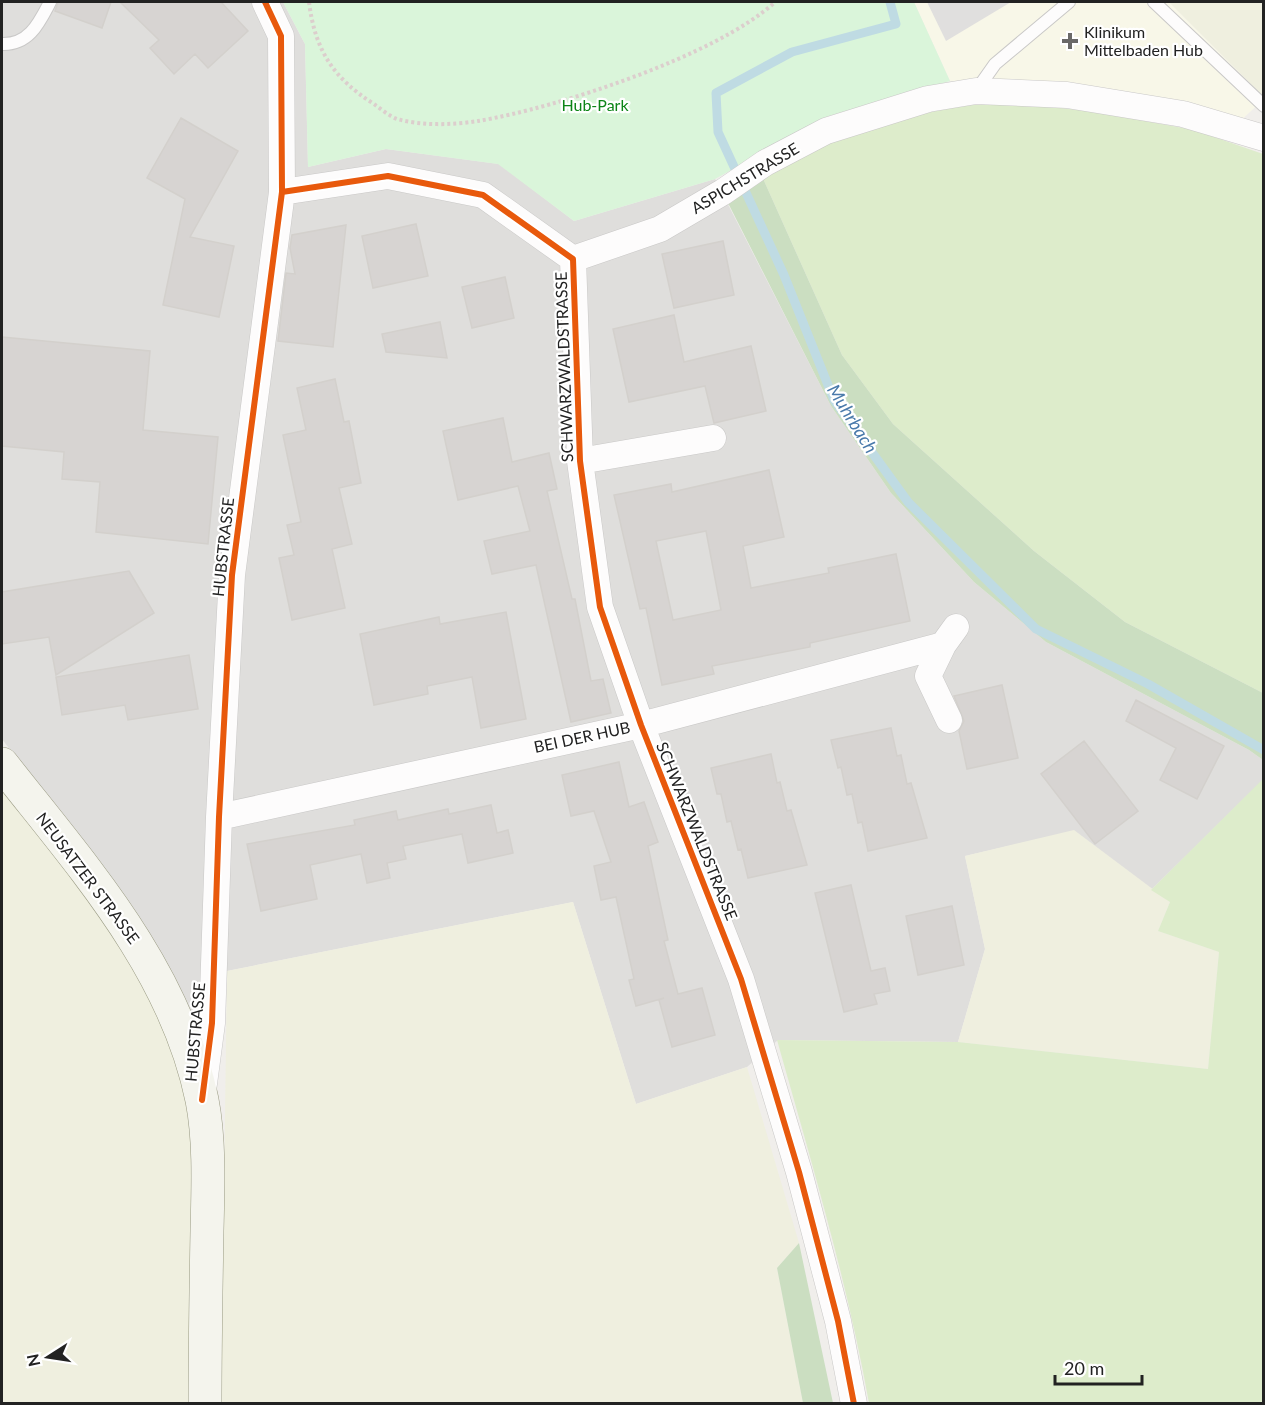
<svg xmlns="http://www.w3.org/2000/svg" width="1265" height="1405" viewBox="0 0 1265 1405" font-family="Lato,sans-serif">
  <rect width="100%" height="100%" fill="#f0eeeb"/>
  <path fill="#dfdedc" d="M2,2h281l22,42 3,123 78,-18 113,15 75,57 141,-42 116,227 60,87 83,89 72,60 203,108 14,10 1,19 -113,111 -77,-59 -109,25 20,93 -27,93 -180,-2 -31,27 -111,37 -63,-202 -346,69 -35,44 -135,-203 -55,-73z"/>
  <path fill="#f8f7e8" d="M914,2h255l94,94v4l-25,23 -206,-42h-82z"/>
  <path fill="#efefdf" d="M1169,2h94v94z
    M2,789l100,128 42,65 24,53 22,76 8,72 -5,220h-191z
    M1074,830l96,72 -12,29 61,21 -11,117 -250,-27 27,-93 -20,-93z
    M573,902l63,202 111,-37 52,176 -22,25 26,135 -582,1 6,-433z"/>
  <path fill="#ddeccb" d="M1007,102l89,10 98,18 69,24v539l-138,-71 -91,-71 -141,-127 -51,-69 -81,-181c76,-38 161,-68 246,-72z
    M1263,779v624h-394c-22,-123 -58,-242 -92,-363l181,2 250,27 11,-117 -61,-21 12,-29 -19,-12z"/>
  <path fill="#cbdec1" d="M761,174l81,181 51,69 141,127 91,71 138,71v67l-14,-10 -203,-108 -72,-60 -83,-89 -60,-87 -105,-207z
    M799,1243l34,160h-30l-26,-135z"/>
  <path fill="#daf5da" d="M283,2h631l36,79 -121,35 -114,63 -141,42 -76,-57 -112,-15 -78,18 -3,-123z"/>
  <path fill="#e0dfde" d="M927,2h84l-65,39z"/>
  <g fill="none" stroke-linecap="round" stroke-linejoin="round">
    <path stroke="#bfdbe3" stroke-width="9" d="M890,2l6,22 -104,28 -76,41 2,39 66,143 50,125 74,102 128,127 112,55 116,66"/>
  </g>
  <path fill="#d7d4d2" stroke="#d3d0cc" stroke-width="1.5" fill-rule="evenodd" d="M58,2h53l-9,26 -47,-17z
    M120,2h101l27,29 -40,37 -13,-14 -21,20 -24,-26 9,-8z
    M181,118l57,33 -48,86 44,9 -15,71 -56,-12 22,-106 -38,-21z
    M416,224l12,52 -55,12 -11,-52z
    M346,225l-13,122 -55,-6 8,-68 9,1 -5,-26 2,-13z
    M723,241l11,54 -60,13 -12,-54z
    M505,277l9,41 -42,10 -10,-41z
    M674,315l10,47 67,-16 15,65 -52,12 -9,-37 -76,16 -16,-73z
    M440,322l7,36 -61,-6 -4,-18z
    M2,337l148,14 -7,79 75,7 -10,107 -112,-12 4,-50 -38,-3 2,-27 -62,-6z
    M335,379l9,43 5,-1 12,62 -22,5 13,56 -20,5 13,59 -53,12 -13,-62 15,-3 -7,-30 14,-3 -18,-87 23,-5 -9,-42z
    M503,418l9,44 37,-9 8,36 -10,2 25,108h3l16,82 12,-2 8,34 -40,9 -35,-157 -44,9 -8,-33 46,-10 -12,-45 -60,14 -15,-69z
    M769,470l15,67 -41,9 8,42 78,-15 -1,-5 68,-14 14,67 -100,22v4l-98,19 2,8 -52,11 -16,-77 -6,1 -26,-114 57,-11 1,8zM706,531l15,79 -48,10 -17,-79z
    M129,571l25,42 -98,62 -7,-38 -47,7v-52z
    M506,612l20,107 -45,9 -9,-51 -45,9 1,8 -54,11 -14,-71 79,-17 1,7z
    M189,655l9,54 -70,11 -3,-15 -63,10 -6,-38z
    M1002,685l16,73 -51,11 -8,-38 5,-10 -10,-25z
    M1136,700l88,46 -27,53 -37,-19 16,-32 -50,-27z
    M891,728l6,28 4,-1 6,29 4,-1 16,55 -59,13 -6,-29 -4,1 -6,-29 -5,1 -6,-28 -3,1 -7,-28z
    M1084,741l54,70 -43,33 -54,-70z
    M771,754l6,29 3,-1 7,29 4,-1 16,55 -59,13 -7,-29 -3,1 -7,-29 -4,1 -6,-28h-4l-6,-26z
    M619,762l10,45 15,-5 14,40 -10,4 20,94 -4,1 14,53 24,-6 13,47 -43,12 -13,-47 5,-2 -28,8 -7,-26 5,-1 -18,-82 -15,3 -7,-34 17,-4 -17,-51 -23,5 -9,-41z
    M491,805l6,28 11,-3 5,23 -45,10 -6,-29 -59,12 3,13 -19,4 3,15 -23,5 -6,-29 -51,11 7,34 -56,12 -14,-67 108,-19 -1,-5 42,-9 2,9 50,-11 1,5z
    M851,885l20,86 14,-3 5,23 -16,3 3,10 -33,8 -29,-119z
    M952,906l12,59 -46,10 -12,-59z"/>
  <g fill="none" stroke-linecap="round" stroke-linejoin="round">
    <g stroke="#c9c8c7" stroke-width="14">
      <path id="lane" d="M1154,2l110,104
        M2,44c27,1 37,-21 48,-42
        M976,91l19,-27 74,-62"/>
    </g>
    <g stroke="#c9c8c7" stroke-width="27">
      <path id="street" d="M282,192l106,-16 95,19 90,64
        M573,259l7,202 20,146 41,118 100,254 58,193 39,149 16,83
        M573,259l87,-30 63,-37 42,-29 61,-32 102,-32 48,-8 91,4 116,19 81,24
        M580,461l133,-23
        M943,645l-15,31 21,44
        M219,817l422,-92 302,-80 13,-18
        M203,1091l9,-68 7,-206 13,-242 50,-383 -1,-156 -16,-34"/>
    </g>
    <g stroke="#999a82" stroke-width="34">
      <path id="secondary" d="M2,764c80,102 173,204 200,336 8,41 6,88 5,131 -1,57 -2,115 -2,173"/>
    </g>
    <path stroke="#dccecd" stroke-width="4" stroke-dasharray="3 3" stroke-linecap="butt" d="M309,2c6,48 24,76 65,102 7,5 15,12 23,15 25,7 56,6 81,2 79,-13 240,-66 297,-119"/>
    <use href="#lane" stroke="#fdfcfc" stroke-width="12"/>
    <use href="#street" stroke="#fdfcfc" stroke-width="26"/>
    <use href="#secondary" stroke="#f4f4ed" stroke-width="33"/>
    <g stroke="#fff" stroke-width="10">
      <path id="cycleway" d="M282,192l106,-16 95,19 90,64 7,202 20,146 41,118 100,254 58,193 39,149 16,83
        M202,1100l10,-77 7,-206 13,-242 50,-383 -1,-156 -16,-34"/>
    </g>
    <use href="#cycleway" stroke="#e8590c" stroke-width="6"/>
  </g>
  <path fill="#6a6968" stroke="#fff" stroke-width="2" d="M1067 32h6v6h6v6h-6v6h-6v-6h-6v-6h6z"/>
  <g text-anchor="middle" stroke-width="4.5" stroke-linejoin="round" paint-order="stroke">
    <g font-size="16" fill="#222" stroke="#fff" text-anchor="start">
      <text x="1084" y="38">Klinikum<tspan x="1084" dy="18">Mittelbaden Hub</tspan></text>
    </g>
    <g font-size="16" fill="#0c8416" stroke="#fff">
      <text x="595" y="111">Hub-Park</text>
    </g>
    <g font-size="16" fill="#222" stroke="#fff">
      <text transform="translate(745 178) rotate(-31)" y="6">ASPICHSTRASSE</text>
      <text transform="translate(564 367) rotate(-92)" y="6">SCHWARZWALDSTRASSE</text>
      <text transform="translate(223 547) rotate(-84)" y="6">HUBSTRASSE</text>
      <text transform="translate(582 737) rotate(-12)" y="6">BEI DER HUB</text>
      <text transform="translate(697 831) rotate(68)" y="6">SCHWARZWALDSTRASSE</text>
      <text transform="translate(88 878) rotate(53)" y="6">NEUSATZER STRASSE</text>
      <text transform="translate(195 1032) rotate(-85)" y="6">HUBSTRASSE</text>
    </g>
    <g font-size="18" font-style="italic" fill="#4a7aab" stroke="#fff">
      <text transform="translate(852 419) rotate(58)" y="6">Muhrbach</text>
    </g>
  </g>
  <rect width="1265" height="1405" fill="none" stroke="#222222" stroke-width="6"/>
  <g transform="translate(48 1357) rotate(258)" stroke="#ffffff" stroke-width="4.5" paint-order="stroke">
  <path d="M0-4.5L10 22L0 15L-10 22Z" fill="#222222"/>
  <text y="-9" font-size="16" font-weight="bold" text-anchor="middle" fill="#222222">N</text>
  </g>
  <path d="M1055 1375v9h87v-9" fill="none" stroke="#222222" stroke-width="3"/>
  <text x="1064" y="1375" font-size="18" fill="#222222" stroke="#ffffff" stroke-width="4.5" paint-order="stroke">20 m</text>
</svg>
